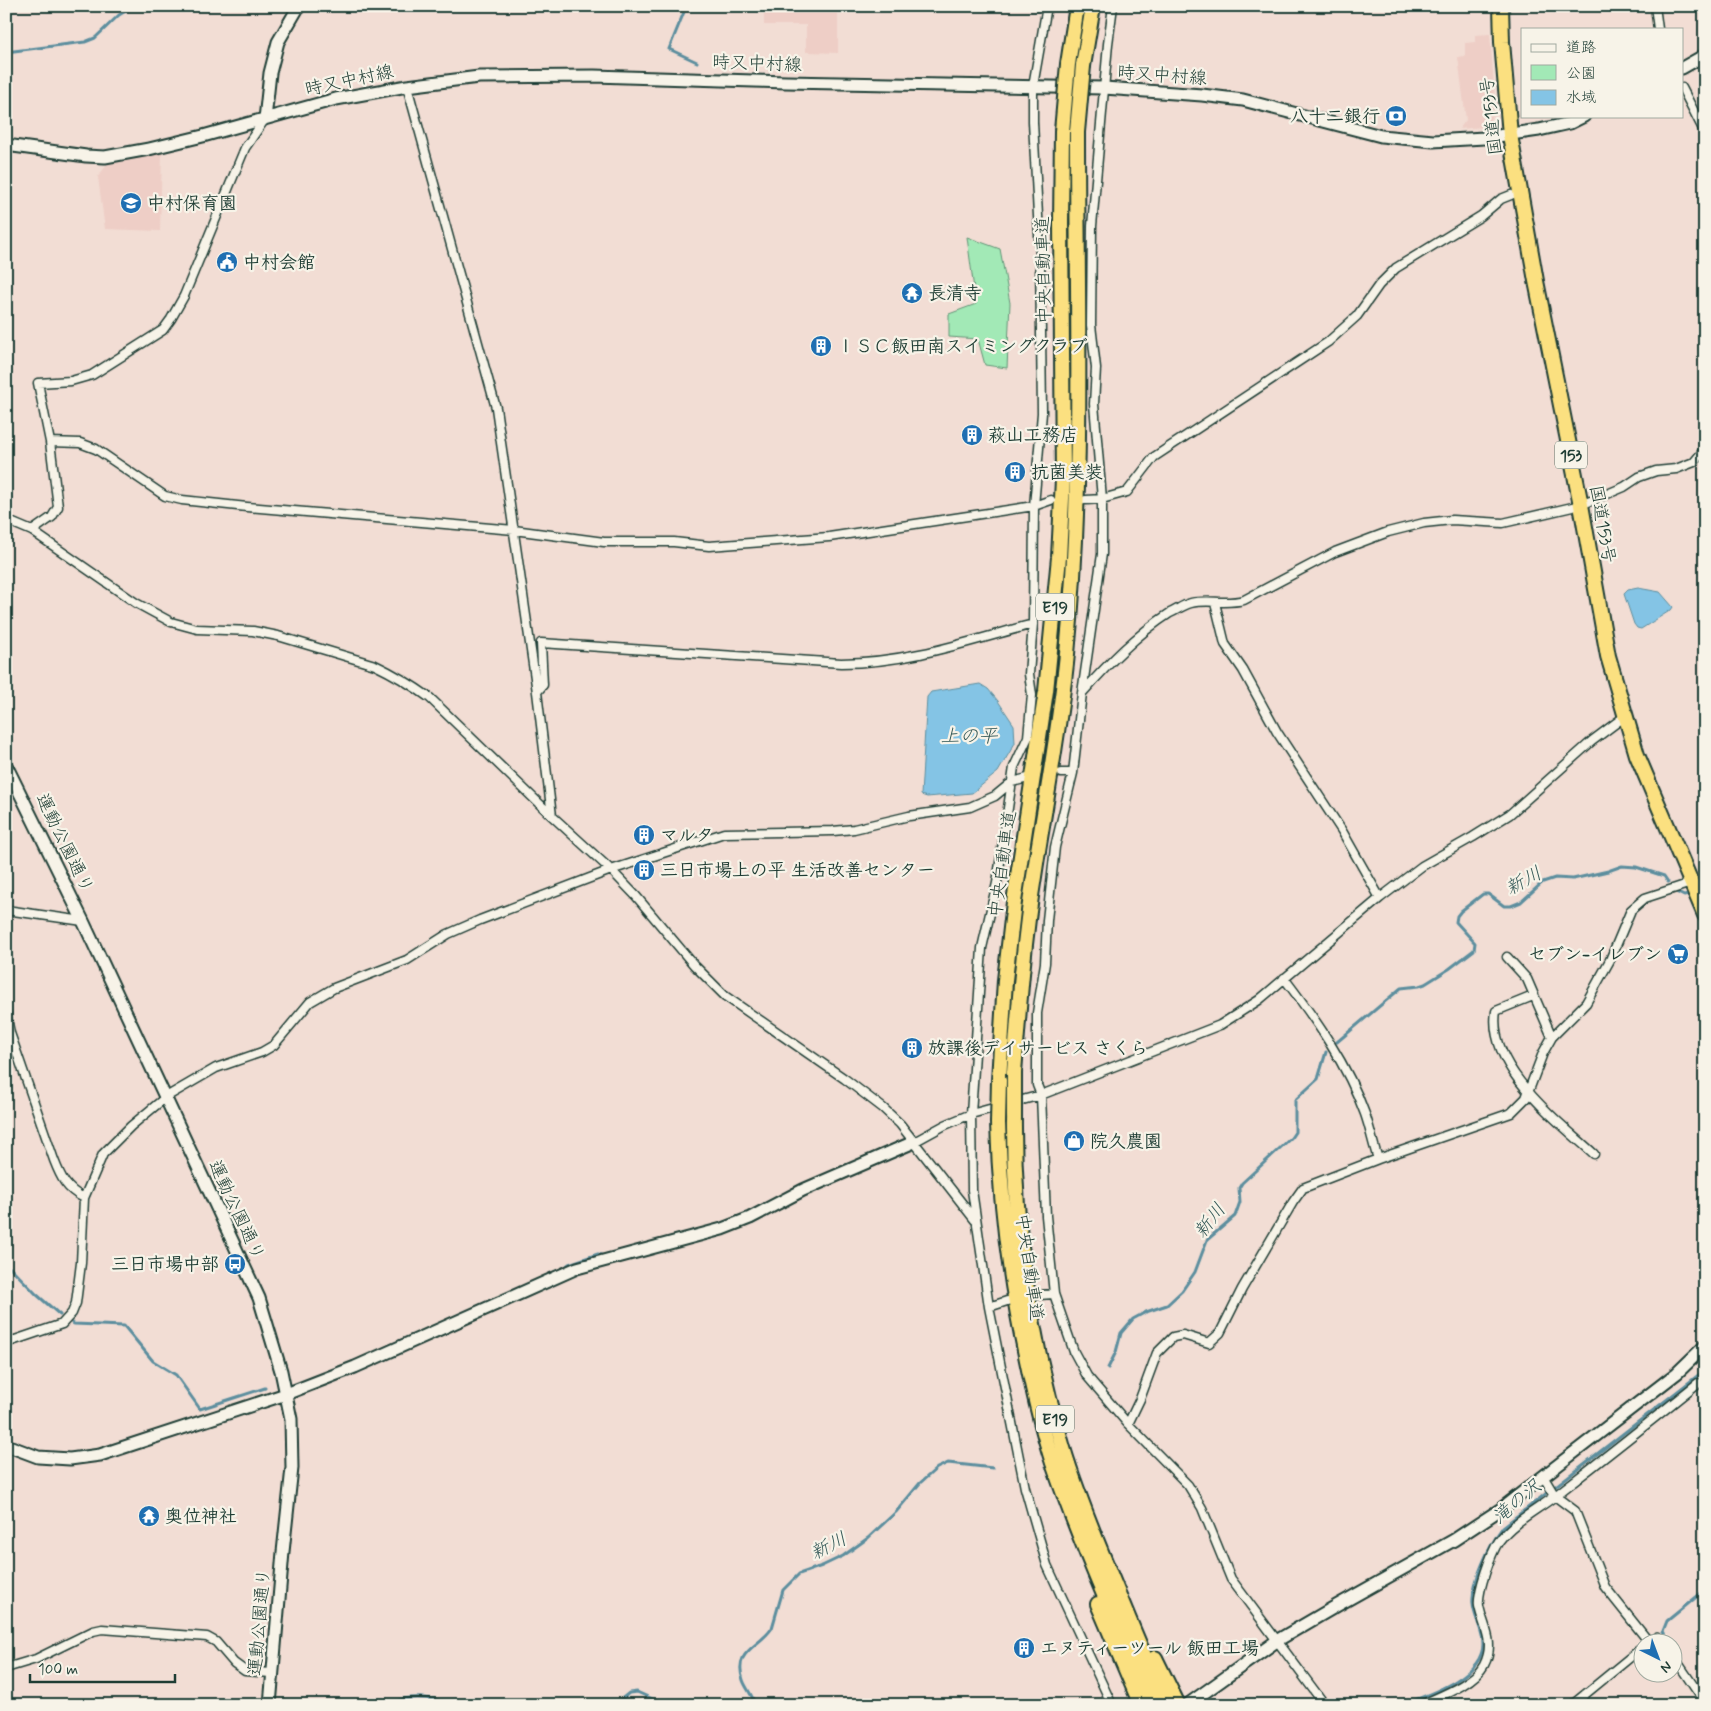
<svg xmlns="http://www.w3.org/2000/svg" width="1711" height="1711" viewBox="0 0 1711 1711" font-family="Mynerve,'Klee One',sans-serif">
  <rect width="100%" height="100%" fill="#f2ddd4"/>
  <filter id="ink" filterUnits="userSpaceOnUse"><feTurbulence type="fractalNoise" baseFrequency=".02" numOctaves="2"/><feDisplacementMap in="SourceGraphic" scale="10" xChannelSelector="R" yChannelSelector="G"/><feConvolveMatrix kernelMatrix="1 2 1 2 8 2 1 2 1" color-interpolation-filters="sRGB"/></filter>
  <g filter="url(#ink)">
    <path fill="#eecec6" d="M764,6h74v47l-32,-1v-27h-42z
      M1490,34l6,78 -13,15 -24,2 7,-9 -8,-63 7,-1v-13l10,-1v-7z
      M162,153l-2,78 -55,-2 -7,-52 7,-10 4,-5z"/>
    <path fill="#a2e9b6" stroke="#609375" d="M967,237l33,12 10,54 -3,65 -22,-3 -7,-26 -29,-2v-23l27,-10z"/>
    <path fill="#84c4e5" stroke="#5c8e9e" d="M1638,588l22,4 13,15 -2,3 -30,19 -4,-1 -3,-4 -10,-30 4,-4z
      M980,684l8,5 10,12 16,24 1,18 -17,29 -26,21 -45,4 -6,-2 6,-98 4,-5z"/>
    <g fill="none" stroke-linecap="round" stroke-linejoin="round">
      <path stroke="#5c8e9e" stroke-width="3" d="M274,6l15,1
        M680,6l4,6 -15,37 28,13
        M309,7l3,-1
        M6,52l79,-10 10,-4 24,-23 15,-9
        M1676,892l8,4 9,-2
        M1337,1042l64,-54 18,-2 6,-2 24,-15 25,-19 1,-7 -19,-21 1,-6 4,-5 22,-17h5l16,12h7l10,-4 22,-20 12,-4 18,1 35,-8 14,-5 14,1 28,9 4,6
        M6,1268h5l25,26 24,21
        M563,1269l6,-5 29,-10 6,2
        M72,1323l2,1 50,2 29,35 23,14 24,34 65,-21
        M1108,1368l8,-16 5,-19 12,-14 13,-7 21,-7 15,-14 13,-19 12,-32 28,-24 5,-14 -1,-14 3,-5 49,-45 4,-6v-32l23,-21 8,-27
        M1669,1644l-6,-13 4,-10 38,-31
        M386,1705c22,-11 46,-8 68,0
        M614,1705l15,-12 8,-1 29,13
        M755,1705c-2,-10 -9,-16 -12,-25 -10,-30 16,-32 29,-52l11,-38 16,-16 23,-8 21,-10 25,-18 28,-26 24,-29 17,-15 11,-5 45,5
        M1402,1705c26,-10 81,-28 81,-61 0,-15 -9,-26 -10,-40 -2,-21 17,-60 30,-77l202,-157"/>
      <g stroke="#1f3d34" stroke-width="11">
        <path id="street" d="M1047,6l-14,80v36l7,131 2,160 -8,93 -1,118 -4,50 3,21 -4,42 -14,30 -17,116 -15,65 -11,166 1,76 17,117 36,181 22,77 65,140
          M1113,6l-5,38 -16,182 -1,99 5,43 -2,36 8,95v55l-20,139 -9,80 -18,74 -8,73 -2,43 -8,50v72l4,10 5,121 8,78 20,58 13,24 41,48 60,61 14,23 29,71 94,126
          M1655,6l3,23
          M407,86l89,322 41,284 15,124
          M1682,88l23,45
          M50,442l30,1 16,6 69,47 17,4 65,7 267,23 90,12h70l35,4 120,-9 205,-31 17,-6
          M1086,500l16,-1 25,-7 27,-35 174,-115 29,-26 22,-31 17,-17 85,-52 20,-17 10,-4
          M6,520l26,11 104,72 35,19 26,7 56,2 25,5 97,29c19,9 37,20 55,33l122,118 59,54 25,26 58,69 31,31 120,83 38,29 17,16 75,96
          M32,531l20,-14 6,-10 -8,-65 -12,-59 33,-2 21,-6 71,-45 8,-11 13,-23 61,-148 20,-29
          M1215,603l10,41 18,26 34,62 65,99 38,67
          M537,692l6,-7 -2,-42 300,20c66,0 129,-22 192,-39
          M1082,693c27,-30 54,-58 88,-80 7,-3 13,-8 21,-10 17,-4 34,2 53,-3l91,-48 53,-20 36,-9 28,-3 51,3 78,-18 43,-18 15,-10 17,-6 20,-2 18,-7 11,-13
          M1061,773h12
          M6,910l77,11
          M1507,957l20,22 25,58
          M1284,978c32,42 63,86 81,136 5,14 8,30 13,45
          M1533,996l-37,15c-9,57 61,109 98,143
          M6,1013l4,20 44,127c7,18 12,29 30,38
          M914,1142l31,-17 26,-11 70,-19 179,-70 39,-25 121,-102 42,-32 51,-29 37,-23 82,-73 32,-24
          M1039,1295l15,-1
          M989,1307l18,-6
          M6,1343l56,-19 10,-11 4,-10 5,-40 3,-65 19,-44 28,-28 35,-29 50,-29 46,-16 12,-7 36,-43 24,-14 73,-28 41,-26 32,-14 131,-50 113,-37 109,-2 21,-2 55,-13 61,-9 25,-11 17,-14 16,-4
          M1128,1424l12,-25 17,-46 16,-16 10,-2 26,8 11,-10 22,-44 51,-87 10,-14 75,-29 133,-46 15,-15 17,-45 9,-16 34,-34 24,-43 21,-50 14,-12 46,-15
          M1543,1476l12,20 20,15 30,76 44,55
          M1646,1644l11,-7 6,7
          M1674,1657l31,46
          M6,1668l30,-9 57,-28 9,-2 105,8 9,5 18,21 11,8 26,2
          M1421,1705c19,-9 53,-21 63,-40 12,-23 -1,-38 -5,-59 -2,-14 12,-53 20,-65 14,-19 38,-31 56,-45 48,-37 96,-75 143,-113l7,2
          M1572,1705l72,-59"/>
      </g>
      <g stroke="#1f3d34" stroke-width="15">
        <path id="secondary" d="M1682,68l23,-13
          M265,119l5,-46 8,-31 21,-36
          M6,145l80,11 19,1 44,-8 54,-13 133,-37 71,-13 72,-9 115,-1 192,6 318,6 98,7 41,5 138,36 52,5 51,-3 55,-8 31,-7 14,-7
          M6,765l77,156 176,377 22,73 10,48 1,49 -9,84 -13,153
          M6,1445l32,12 32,2 30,-4 186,-61 69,-27 222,-99 145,-39 28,-11 53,-28 111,-48
          M1187,1705l91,-65 60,-35 116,-65 47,-31 176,-136 28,-27"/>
      </g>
      <g stroke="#1f3d34" stroke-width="18">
        <path id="highway" d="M1501,6l1,36 8,93 26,146 45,224 27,151 29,99 68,160
          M1068,64l9,-58
          M1083,66l10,-60
          M1014,1073c5,-68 10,-136 21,-203 11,-72 25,-144 32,-216 17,-174 10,-348 10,-522
          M999,1080l6,-100 9,-78 32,-211 13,-134 4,-78 -2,-256 1,-92
          M1014,1116c-1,109 16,220 47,325 9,33 22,65 34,96 23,57 46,112 70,168
          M998,1123c2,80 12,158 29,237 7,34 15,69 26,103 28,82 64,162 99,242
          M1098,1604l43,101
          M1155,1658l23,47"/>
      </g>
      <use href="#street" stroke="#f7f3e8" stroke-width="8"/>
      <use href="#secondary" stroke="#f7f3e8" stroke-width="11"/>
      <use href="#highway" stroke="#fbe080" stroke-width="14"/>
      <g stroke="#1f3d34" stroke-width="18" stroke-linecap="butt">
        <path id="highway-bridge" d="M1062,131l6,-67
          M1077,132l6,-66
          M1014,1116v-43
          M998,1123l1,-43"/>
      </g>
      <use href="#highway-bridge" stroke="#fbe080" stroke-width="14"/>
    </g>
  </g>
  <defs>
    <g id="bank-disc" transform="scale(1.125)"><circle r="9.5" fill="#1f6fb2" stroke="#f7f3e8"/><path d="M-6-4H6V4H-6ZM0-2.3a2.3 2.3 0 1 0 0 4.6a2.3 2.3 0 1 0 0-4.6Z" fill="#fff"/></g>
    <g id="school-disc" transform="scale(1.125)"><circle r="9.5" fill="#1f6fb2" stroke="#f7f3e8"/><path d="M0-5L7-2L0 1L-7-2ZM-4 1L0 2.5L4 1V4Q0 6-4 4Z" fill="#fff"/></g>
    <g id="civic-disc" transform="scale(1.125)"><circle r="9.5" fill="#1f6fb2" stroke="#f7f3e8"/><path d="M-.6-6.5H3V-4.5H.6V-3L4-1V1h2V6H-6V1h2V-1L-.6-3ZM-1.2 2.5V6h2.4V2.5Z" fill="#fff"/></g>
    <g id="temple-disc" transform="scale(1.125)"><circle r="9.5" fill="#1f6fb2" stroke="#f7f3e8"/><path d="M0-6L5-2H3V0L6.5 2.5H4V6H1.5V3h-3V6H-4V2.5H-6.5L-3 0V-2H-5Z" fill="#fff"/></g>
    <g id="building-disc" transform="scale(1.125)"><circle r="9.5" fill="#1f6fb2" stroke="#f7f3e8"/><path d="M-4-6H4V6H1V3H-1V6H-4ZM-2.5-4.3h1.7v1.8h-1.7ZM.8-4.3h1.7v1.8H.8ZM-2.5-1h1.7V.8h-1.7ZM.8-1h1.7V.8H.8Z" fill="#fff"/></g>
    <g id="supermarket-disc" transform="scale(1.125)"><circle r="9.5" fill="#1f6fb2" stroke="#f7f3e8"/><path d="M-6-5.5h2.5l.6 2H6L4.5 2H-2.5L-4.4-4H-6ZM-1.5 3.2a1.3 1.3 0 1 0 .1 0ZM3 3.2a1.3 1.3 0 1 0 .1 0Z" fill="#fff"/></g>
    <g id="shop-disc" transform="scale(1.125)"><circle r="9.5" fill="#1f6fb2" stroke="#f7f3e8"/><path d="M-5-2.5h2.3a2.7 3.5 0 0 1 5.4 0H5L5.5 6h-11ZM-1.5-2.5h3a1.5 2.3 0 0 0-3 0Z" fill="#fff"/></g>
    <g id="bus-disc" transform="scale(1.125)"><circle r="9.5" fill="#1f6fb2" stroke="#f7f3e8"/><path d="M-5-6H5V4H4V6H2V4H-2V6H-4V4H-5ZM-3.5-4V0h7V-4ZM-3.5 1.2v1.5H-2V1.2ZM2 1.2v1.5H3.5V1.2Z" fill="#fff"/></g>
  </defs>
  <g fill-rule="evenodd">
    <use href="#bank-disc" x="1396" y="116"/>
    <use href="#school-disc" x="131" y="203"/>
    <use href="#civic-disc" x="227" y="262"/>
    <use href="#temple-disc" x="912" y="293"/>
    <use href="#building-disc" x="821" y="346"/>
    <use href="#building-disc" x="972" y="435"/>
    <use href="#building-disc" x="1015" y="472"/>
    <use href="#building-disc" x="644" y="835"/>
    <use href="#building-disc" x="644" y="870"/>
    <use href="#supermarket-disc" x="1678" y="954"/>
    <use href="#building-disc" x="912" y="1048"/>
    <use href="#shop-disc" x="1074" y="1141"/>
    <use href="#bus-disc" x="235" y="1264"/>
    <use href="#temple-disc" x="149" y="1516"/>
    <use href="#building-disc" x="1024" y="1648"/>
  </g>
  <g text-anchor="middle" stroke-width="4.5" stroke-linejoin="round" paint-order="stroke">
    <g fill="#f7f3e8" stroke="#60746a" stroke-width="1">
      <rect x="1555" y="441.5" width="32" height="27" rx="4"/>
      <rect x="1036" y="593.5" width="38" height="27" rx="4"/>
      <rect x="1036" y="1405.5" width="38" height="27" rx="4"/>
    </g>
    <g font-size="16" font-weight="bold" fill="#1f3d34">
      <text x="1571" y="461">153</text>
      <text x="1055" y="613">E19</text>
      <text x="1055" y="1425">E19</text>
    </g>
    <g font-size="18" fill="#1f3d34" stroke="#f7f3e8">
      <text transform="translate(757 63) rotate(2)" y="6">時又中村線</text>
      <text transform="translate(1162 75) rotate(4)" y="6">時又中村線</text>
      <text transform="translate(349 80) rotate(-12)" y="6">時又中村線</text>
      <text transform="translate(1491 116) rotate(-97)" y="6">国道153号</text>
      <text transform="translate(1043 270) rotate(-91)" y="6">中央自動車道</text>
      <text transform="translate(1603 524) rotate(80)" y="6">国道153号</text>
      <text transform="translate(65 843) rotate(64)" y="6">運動公園通り</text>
      <text transform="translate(1002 864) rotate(-82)" y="6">中央自動車道</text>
      <text transform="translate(237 1210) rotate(65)" y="6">運動公園通り</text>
      <text transform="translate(1030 1267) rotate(82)" y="6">中央自動車道</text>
      <text transform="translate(259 1622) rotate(-85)" y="6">運動公園通り</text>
    </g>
    <g font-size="18" font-weight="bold" fill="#1f3d34" stroke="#f7f3e8" text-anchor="start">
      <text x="1380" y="122" text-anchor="end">八十二銀行</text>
      <text x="147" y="209">中村保育園</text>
      <text x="243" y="268">中村会館</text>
      <text x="928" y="299">長清寺</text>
      <text x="837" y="352">ＩＳＣ飯田南スイミングクラブ</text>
      <text x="988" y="441">萩山工務店</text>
      <text x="1031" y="478">抗菌美装</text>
      <text x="660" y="841">マルタ</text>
      <text x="660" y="876">三日市場上の平 生活改善センター</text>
      <text x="1662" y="960" text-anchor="end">セブン-イレブン</text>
      <text x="928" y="1054">放課後デイサービス さくら</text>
      <text x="1090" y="1147">院久農園</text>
      <text x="219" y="1270" text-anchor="end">三日市場中部</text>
      <text x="165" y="1522">奥位神社</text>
      <text x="1040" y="1654">エヌティーツール 飯田工場</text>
    </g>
    <g font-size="19" font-style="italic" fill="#335857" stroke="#f7f3e8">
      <text x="969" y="742">上の平</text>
      <text transform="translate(1523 880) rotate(-29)" y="7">新川</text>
      <text transform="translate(1209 1220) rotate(-52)" y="7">新川</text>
      <text transform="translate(1516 1501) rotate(-40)" y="7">滝の沢</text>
      <text transform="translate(828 1545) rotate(-27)" y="7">新川</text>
    </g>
  </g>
  <rect width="1711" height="1711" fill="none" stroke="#f7f3e8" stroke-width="25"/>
  <rect x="12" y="12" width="1686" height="1686" fill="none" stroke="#1f3d34" stroke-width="2" filter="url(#ink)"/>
  <rect x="1521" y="28" width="162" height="90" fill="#f7f3e8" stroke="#a1aaa0"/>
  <rect x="1531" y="44" width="25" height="8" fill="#f7f3e8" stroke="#a1aaa0"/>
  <text x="1566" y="52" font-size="15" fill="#1f3d34">道路</text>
  <rect x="1531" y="65" width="25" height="15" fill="#a2e9b6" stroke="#a1aaa0"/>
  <text x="1566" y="78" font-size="15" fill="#1f3d34">公園</text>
  <rect x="1531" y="90" width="25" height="15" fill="#84c4e5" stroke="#a1aaa0"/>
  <text x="1566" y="102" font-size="15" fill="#1f3d34">水域</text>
  <g transform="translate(1658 1658) rotate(138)"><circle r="24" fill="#f7f3e8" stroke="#a1aaa0"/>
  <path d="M0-4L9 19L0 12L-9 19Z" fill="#1f6fb2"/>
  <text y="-8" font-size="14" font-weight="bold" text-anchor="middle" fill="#1f3d34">N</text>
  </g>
  <path d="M30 1674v8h145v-8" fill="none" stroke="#1f3d34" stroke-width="2.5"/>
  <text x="38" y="1674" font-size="15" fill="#1f3d34" stroke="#f7f3e8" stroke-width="4" paint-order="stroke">100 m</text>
</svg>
